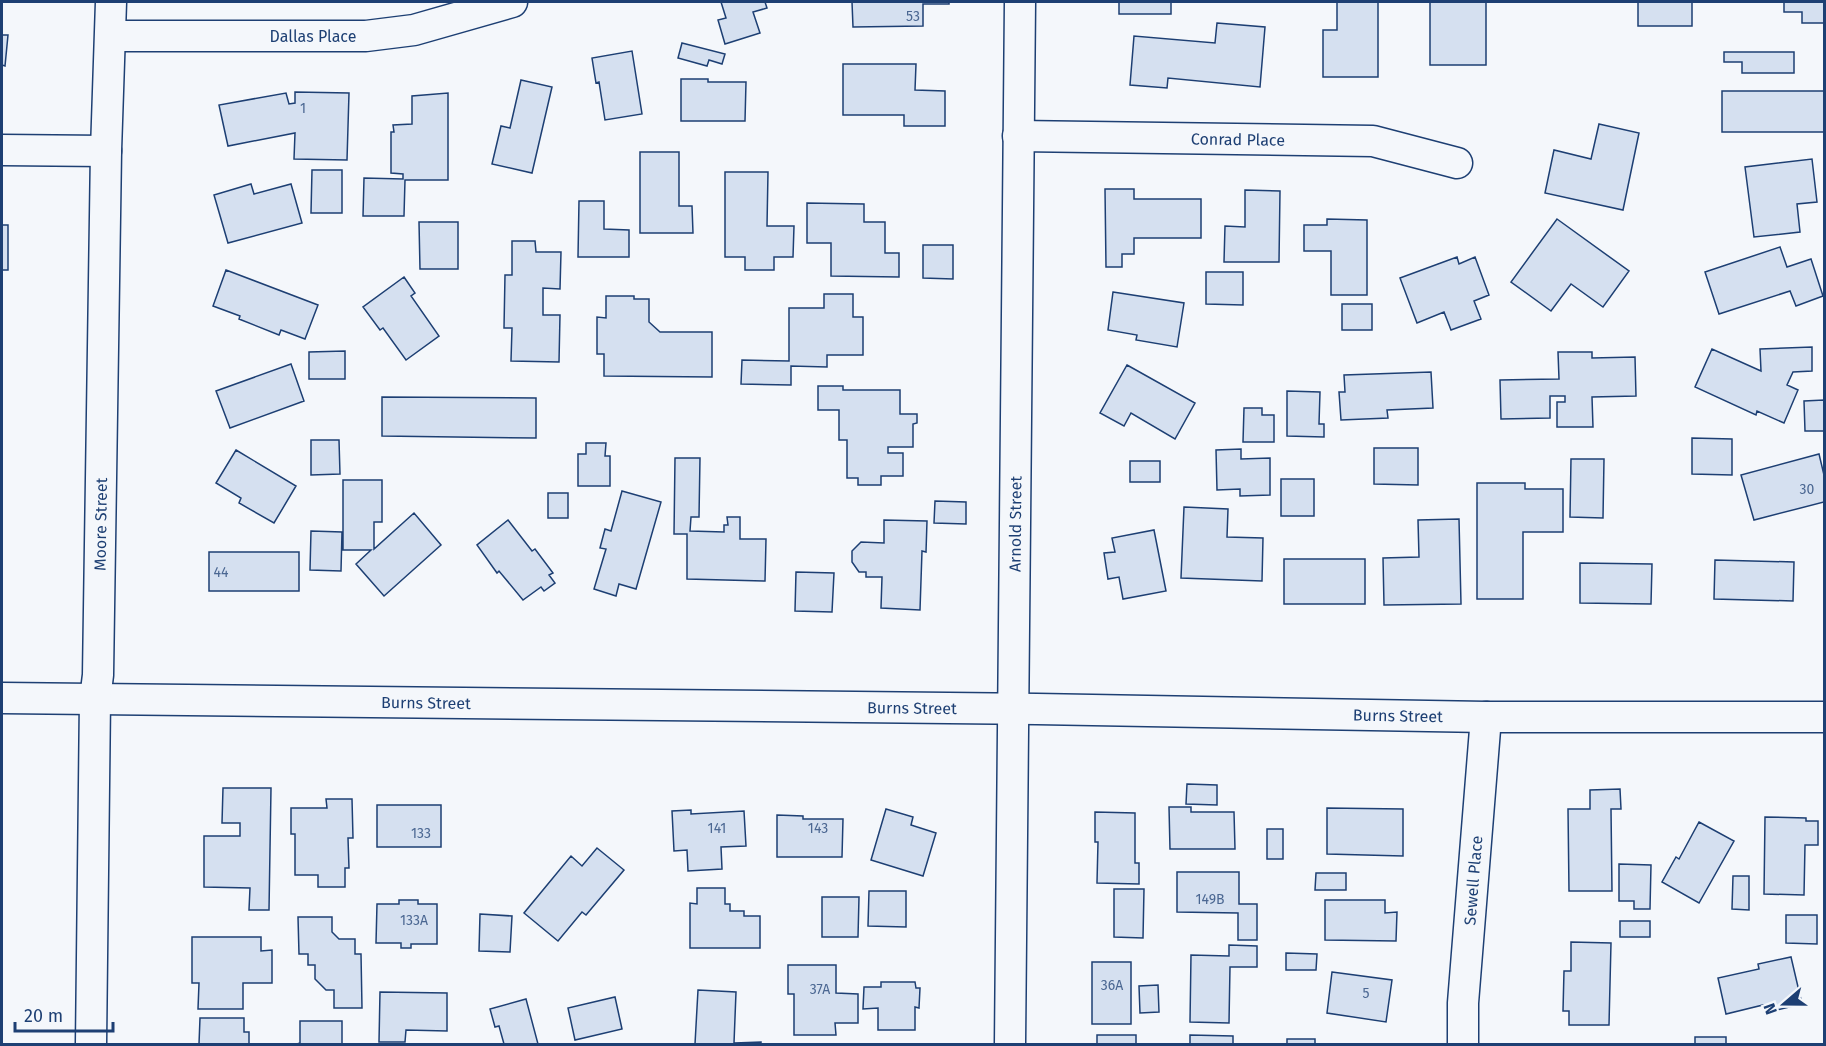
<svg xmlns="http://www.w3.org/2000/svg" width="1826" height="1046" viewBox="0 0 1826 1046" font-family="'Fira Sans',sans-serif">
  <rect width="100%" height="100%" fill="#f4f7fb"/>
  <path fill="#d5e0f0" stroke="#1d3f73" stroke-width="1.5" d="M721,2h44l2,6 -14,4 7,21 -35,11 -7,-24 8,-2z
    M852,2h97v2h-26v22l-70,1z
    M1119,2h52v12h-52z
    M1337,2h41v75h-55v-47h14z
    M1430,2h56v63h-56z
    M1638,2h54v24h-54z
    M1784,2h40v21h-22v-11h-18z
    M1217,23l48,4 -5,60 -92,-9 -1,10 -37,-3 4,-49 81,7z
    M2,35h6l-3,31 -3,-1z
    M682,43l43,11 -3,10 -13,-4 -2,6 -29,-8z
    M632,51l10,63 -37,6 -6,-38 -3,1 -4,-25z
    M1724,52h70v21h-52v-11h-18z
    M843,64h73l-1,26 30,1v35h-41v-11h-61z
    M681,79h27v3h38l-1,39h-64z
    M521,80l31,7 -20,86 -40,-9 9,-38 9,2z
    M1722,91h102v41h-102z
    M295,92l54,1 -2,67 -53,-1 1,-26 -67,13 -9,-41 67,-12 3,11 6,-1z
    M448,93v87h-43l-1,36h-41l1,-38 39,1v-5l-12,-1v-41h3l-1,-7 19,-1v-28z
    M1599,124l40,9 -16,77 -78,-17 9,-43 37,9z
    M640,152h39v54h13l1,27h-53z
    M1812,159l5,43 -20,2 3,28 -46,5 -9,-70z
    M312,170h30v43h-31z
    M725,172h43l-1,54h27l-1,31h-19v13h-29v-13h-20z
    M251,184l3,10 37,-10 11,39 -74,20 -14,-48z
    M1105,189h29v10h67v39h-67v16h-12v13h-16z
    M1245,190l35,1 -1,71h-55l1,-36 20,1z
    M579,201h25v28l25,1v27h-51z
    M807,203l57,1v18h21v31h14v24l-68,-1v-33h-24z
    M1327,219l40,1v75h-36v-44h-27v-26h23z
    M1557,219l72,52 -26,36 -32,-23 -20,27 -40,-29z
    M419,222h39v47h-38z
    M2,225h6v45h-6z
    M512,241h23l1,11h25l-1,37 -17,-1v27h17l-1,47 -48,-1 1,-33h-8l1,-53h7z
    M923,245h30v34l-30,-1z
    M1780,247l7,20 24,-8 12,37 -27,10 -6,-15 -71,23 -14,-42z
    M1457,257l2,7 16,-7 14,38 -15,6 7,18 -30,11 -7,-18 -27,11 -17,-45z
    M226,270l92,35 -13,34 -24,-9 -2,5 -40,-16 1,-3 -27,-10z
    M1206,272h37v33l-37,-1z
    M404,277l11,16 -4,3 28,40 -33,24 -23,-32 -3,2 -17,-23z
    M1113,292l71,11 -7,44 -41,-7 1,-5 -29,-5z
    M824,294h29v23h10v38h-36v12l-36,-1v19l-50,-1 1,-24 47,1v-53h35z
    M606,296h28v3h15v23l11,10h52v45l-108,-1v-22h-7v-37l9,1z
    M1342,304h30v26h-30z
    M1812,347v24l-19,1 -6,13 11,5 -14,33 -27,-12 -1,4 -61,-28 17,-38 49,22 -1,-22z
    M345,351v28h-36v-27z
    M1558,352h34v6l43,-1 1,39 -44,1 1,30h-36v-25h8v-6h-15v22l-49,1 -1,-39 59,-1z
    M291,364l13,37 -74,27 -14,-37z
    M1127,365l68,38 -20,36 -44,-26 -7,13 -24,-13z
    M1431,372l2,36 -46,2 1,8 -47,2 -2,-28h6l-1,-17z
    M818,386h25v4h57v24h17v9l-4,1v23h-25v6h15v23h-22v9h-23v-7h-11v-38h-8v-30h-21z
    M1287,391l33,1 -1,32h5v13l-37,-1z
    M382,397l154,1v40l-154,-2z
    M1824,400v31h-19l-1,-30z
    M1244,408h18v7h12v27h-31z
    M1692,438l40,1v36l-40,-1z
    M311,440h28l1,34 -29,1z
    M586,443h20l-1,13h5v30h-32v-32h8z
    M1374,448h44v37l-44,-1z
    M1241,449v10l29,-1v37l-30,1v-7l-23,1 -1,-40z
    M236,450l60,36 -22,37 -35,-20 2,-5 -25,-15z
    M1819,454l5,21v27l-70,18 -13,-45z
    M675,458h25l-1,59h-8l-1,14 34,1v-7h4l-1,-8h13v22h26l-1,42 -78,-2v-45h-13z
    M1571,459h33l-1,59 -33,-1z
    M1130,461h30v21h-30z
    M1281,479h33v37h-33z
    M343,480h39v42h-8v27l40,-36 27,32 -57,51 -28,-32 15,-14h-28z
    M1477,483h48v6h38v43h-40v67h-46z
    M622,491l39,11 -25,87 -17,-5 -3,12 -22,-7 12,-40 -6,-1 5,-19 6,2z
    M548,493h20v25h-20z
    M935,501l31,1v22l-32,-1z
    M1184,507l44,2 -1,28 36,1 -1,43 -81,-3z
    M1459,519l2,85 -77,1 -1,-47 36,-1 -1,-37z
    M508,520l24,31 3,-2 18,24 -4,2 6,8 -11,8 -3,-4 -18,13 -24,-29 -2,2 -20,-28z
    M884,520l43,1 -1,31 -4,-1 -2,59 -39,-2 1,-31h-16v-5h-7l-7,-10v-11l9,-9 23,1z
    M1154,530l12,61 -43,8 -4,-22 -11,2 -4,-26 11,-1 -3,-14z
    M311,531l31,1 -1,39 -31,-1z
    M209,552h90v39h-90z
    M1284,559h81v45h-81z
    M1715,560l79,2 -1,39 -79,-2z
    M1580,563l72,1 -1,40 -71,-1z
    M796,572l38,1 -2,39 -37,-1z
    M1187,784l30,1v20l-31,-1z
    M223,788h48l-2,122h-20l1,-22 -46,-1v-51h36v-13h-18z
    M1620,789l1,20h-10l1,82h-43l-1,-82h22v-19z
    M326,799h26l1,39h-5l1,30h-4v19h-27v-12h-23v-41h-4v-26h36z
    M377,805h64v42h-64z
    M1169,807h22v5h43l1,37h-65z
    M1327,808l76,1v47l-76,-2z
    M886,809l27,8 -2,8 25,8 -13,43 -52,-16z
    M691,810v4l53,-3 2,35 -25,1 1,22 -34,2 -1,-21 -13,1 -2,-40z
    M1095,812l40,1v50h4v21l-42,-1 1,-41h-3z
    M777,815l26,1v3h40l-1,38h-65z
    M1765,817l41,1v3h12v24h-13l-1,50 -40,-1z
    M1699,822l35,19 -35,62 -37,-21 14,-25 3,2z
    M1267,829h16v30h-16z
    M597,848l27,22 -38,45 -4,-3 -24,29 -34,-28 47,-57 11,10z
    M1619,864l32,1 -1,44h-16v-8h-15z
    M1177,872h62v32h18v36h-19v-27l-61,-1z
    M1316,873h30v17h-31z
    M1733,876h16v34l-17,-1z
    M697,888h28v16h5v7h14v5h16v32h-70v-45l7,1z
    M1114,889h30l-1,49 -29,-1z
    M869,891h37v36l-38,-1z
    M822,897h37l-1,40h-36z
    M399,900h19v4h19v40h-26v4h-10v-5h-25l1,-39h22z
    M1325,900h60v13l12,-1 -1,29 -71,-1z
    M480,914l32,2 -2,36 -31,-1z
    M1786,915h31v29l-31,-1z
    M298,917h34v15l7,7h16v15h6l1,54h-28v-18h-8l-11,-11v-14h-7v-11h-9z
    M1620,921h30v16h-30z
    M192,937h69v14l11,-1v33h-29v26h-45l1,-26h-7z
    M1571,942l40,1 -2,82h-40v-14h-6l1,-40h7z
    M1229,945l28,1v21h-27l-1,56 -39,-1 1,-67 38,1z
    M1286,953l31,1 -1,16h-30z
    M1791,957l11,47 -37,9 -2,-8 -37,9 -8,-36 41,-9 -1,-5z
    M1092,962h39v62h-39z
    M788,965h48v28l22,1v29h-23l1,12h-42v-41h-6z
    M1332,972l60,8 -6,42 -59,-9z
    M881,982h34l1,6h4l-1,20 -4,-1v23h-37v-22l-15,1 1,-22h17z
    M1158,985l1,27 -19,1 -1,-27z
    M698,990l38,2 -2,51 27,-1v2h-66z
    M380,992l67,1v38l-41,-1 -1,12h-26z
    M615,997l7,32 -47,11 -7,-32z
    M526,999l12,45h-34l-5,-18 -4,1 -5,-18z
    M200,1018h44v14h5v12h-50z
    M300,1021h42v23h-45l3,-1z
    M1097,1035h39v9h-39z
    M1190,1035l43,1v8h-43z
    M1695,1037h31v7h-31z
    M1287,1039h28v5h-28z"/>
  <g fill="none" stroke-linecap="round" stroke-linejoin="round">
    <g stroke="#1d3f73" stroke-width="33">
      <g id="minor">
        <path id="s1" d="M111,36h255l48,-6 98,-28"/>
        <path id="s2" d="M1018,136l355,5 84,22"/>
        <path d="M2,150l104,1"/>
        <path id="s3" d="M2,698l1035,11 449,8h338"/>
        <path id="s4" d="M91,1044l4,-345 3,-24 8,-524 5,-149"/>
        <path id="s5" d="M1010,1044l10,-1042"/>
        <path id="s6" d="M1463,1044v-41l23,-286"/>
      </g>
    </g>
    <use href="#minor" stroke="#f4f7fb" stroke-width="30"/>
  </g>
  <g text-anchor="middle" stroke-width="4.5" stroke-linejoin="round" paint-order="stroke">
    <g font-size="14" fill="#4b6792">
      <text x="913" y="21">53</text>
      <text x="303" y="113">1</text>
      <text x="1807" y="494">30</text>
      <text x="221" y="577">44</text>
      <text x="717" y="833">141</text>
      <text x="818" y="833">143</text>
      <text x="421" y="838">133</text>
      <text x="1210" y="904">149B</text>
      <text x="414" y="925">133A</text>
      <text x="1112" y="990">36A</text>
      <text x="820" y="994">37A</text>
      <text x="1366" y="998">5</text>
    </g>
    <g font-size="16" fill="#1d3f73" stroke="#f4f7fb">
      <text dy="6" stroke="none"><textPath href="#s1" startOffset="202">Dallas Place</textPath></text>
      <text dy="6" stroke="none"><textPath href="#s2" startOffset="220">Conrad Place</textPath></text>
      <text dy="6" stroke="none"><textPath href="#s4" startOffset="520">Moore Street</textPath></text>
      <text dy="6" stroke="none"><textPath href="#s5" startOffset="520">Arnold Street</textPath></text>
      <text dy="6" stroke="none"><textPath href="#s3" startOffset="424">Burns Street</textPath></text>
      <text dy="6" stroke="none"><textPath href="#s3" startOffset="910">Burns Street</textPath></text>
      <text dy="6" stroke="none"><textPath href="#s3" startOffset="1396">Burns Street</textPath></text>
      <text dy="6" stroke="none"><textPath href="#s6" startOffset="164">Sewell Place</textPath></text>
    </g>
  </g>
  <rect width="1826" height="1046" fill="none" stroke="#1d3f73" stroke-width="6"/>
  <g transform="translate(1784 1004) rotate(250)" stroke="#f4f7fb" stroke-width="4.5" paint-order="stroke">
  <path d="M0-4.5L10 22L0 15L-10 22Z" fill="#1d3f73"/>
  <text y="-9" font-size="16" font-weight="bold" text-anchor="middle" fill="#1d3f73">N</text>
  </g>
  <path d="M15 1022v9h98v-9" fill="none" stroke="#1d3f73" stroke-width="3"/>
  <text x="24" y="1022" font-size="18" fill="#1d3f73" stroke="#f4f7fb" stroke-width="4.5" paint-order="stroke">20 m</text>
</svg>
